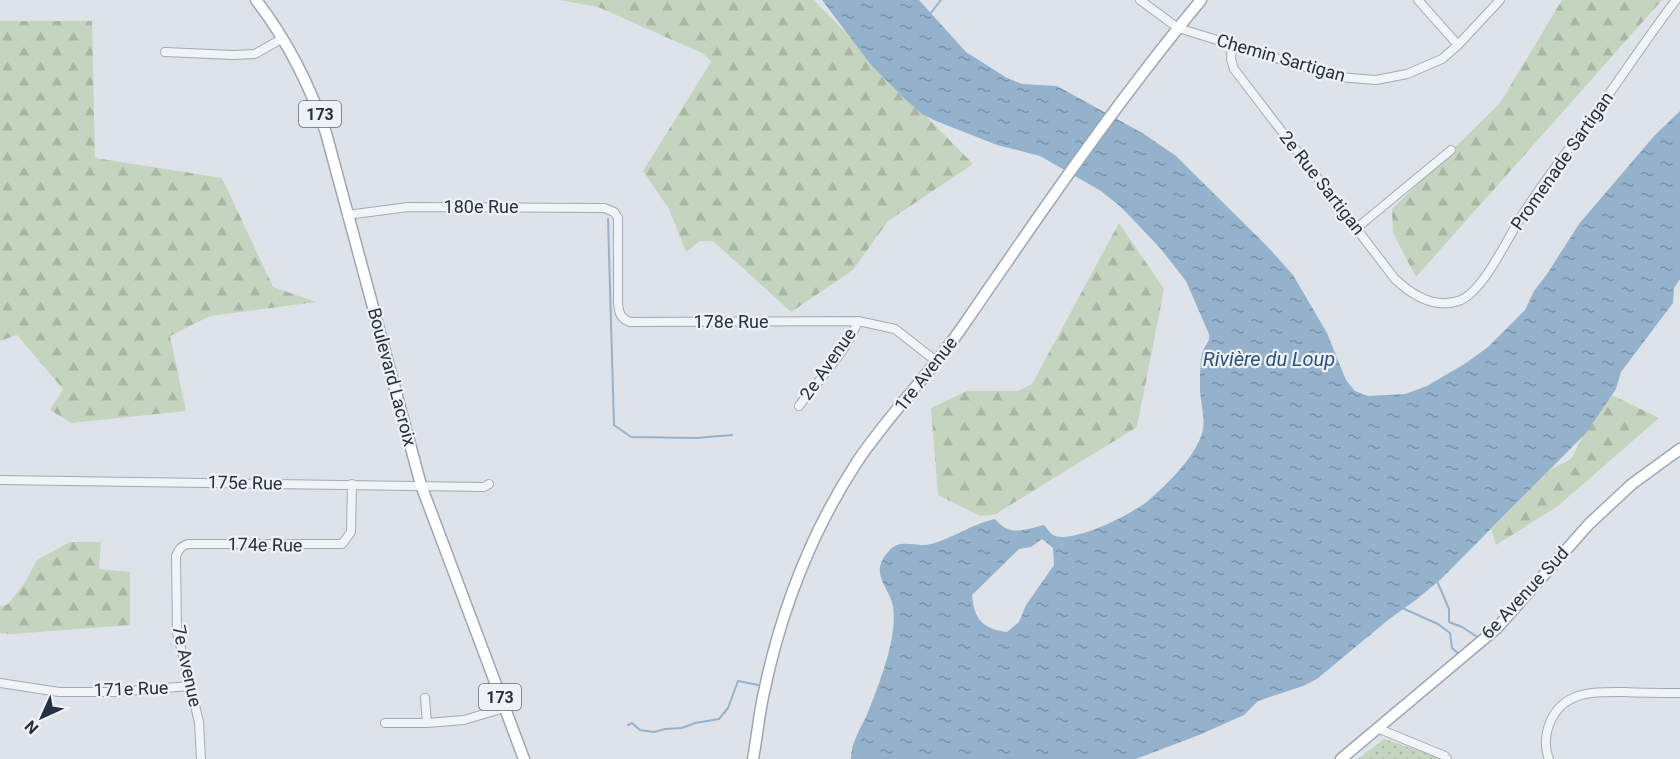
<svg xmlns="http://www.w3.org/2000/svg" width="1680" height="759" viewBox="0 0 1680 759" font-family="Roboto,sans-serif">
  <defs>
    <pattern id="grass-dots" width="8" height="8" patternUnits="userSpaceOnUse" patternTransform="scale(1.5)"><rect width="8" height="8" fill="#c5d4be"/><path d="M2 2h.1M6 6h.1" fill="none" stroke="#a9b6a4" stroke-width="1.8" stroke-linecap="round"/></pattern>
    <pattern id="forest-firs" width="22" height="20" patternUnits="userSpaceOnUse" patternTransform="scale(1.5)"><rect width="22" height="20" fill="#c5d4be"/><path d="M5 1l3.5 6h-7zM16 11l3.5 6h-7z" fill="#a9b6a4"/></pattern>
    <pattern id="water-ripples" width="26" height="14" patternUnits="userSpaceOnUse" patternTransform="scale(1.5)"><rect width="26" height="14" fill="#95b2cd"/><path d="M2 4q2-2 4 0t4 0M15 11q2-2 4 0t4 0" fill="none" stroke="#7991a8"/></pattern>
  </defs>
  <rect width="100%" height="100%" fill="#dee3e9"/>
  <path fill="url(#grass-dots)" d="M1384,739l59,20h-85z"/>
  <path fill="url(#forest-firs)" d="M559,0h255l35,36 22,29 35,35 20,16 47,48 -85,57 -35,49 -62,42 -78,-71h-13l-14,11 -17,-43 -26,-38 68,-109 -7,-8 -106,-47z
    M1562,0h100l-246,277 -23,-44 -1,-24 108,-106z
    M0,21h92l3,137 127,20 51,109 43,15 -106,14 -40,20 16,75 -115,12 -21,-13 13,-21 -46,-54 -17,6z
    M1119,223l45,66 -27,138 -143,88 -14,1 -42,-21 -7,-87 36,-17h51l14,-7z
    M1612,395l47,23 -101,88 -62,39 -5,-16 60,-60 20,-10 12,-23z
    M70,542h31l-2,27 31,3v53l-117,9 -13,-1v-26l8,-3 16,-20 13,-24z"/>
  <path fill="url(#water-ripples)" fill-rule="evenodd" d="M822,0h97l47,52 41,26 15,6 35,2 87,48 32,22 92,91 25,28 34,58 19,47 9,11 13,5 37,-2 22,-8 39,-23 22,-16 37,-37 9,-19 13,-17 32,-50 75,-88 26,-25v168l-6,9 -1,15 -52,69 -5,17 -30,44 -145,146 -24,20 -29,21 -71,59 -14,7 -45,15 -14,14 -45,20 -63,24h-285c0,-18 10,-30 17,-47 9,-22 23,-59 25,-83 1,-6 1,-16 0,-23 -5,-22 -24,-32 -5,-54 12,-15 27,-4 43,-8 23,-6 40,-20 64,-25 15,18 28,11 49,6 2,2 6,8 9,10 18,10 82,-22 96,-35 18,-16 40,-37 50,-59 10,-19 0,-38 1,-58 0,-10 0,-23 3,-32 3,-7 7,-9 6,-17l-23,-53 -26,-33 -39,-41 -20,-16 -61,-35 -43,-11 -61,-24 -14,-7 -16,-14 -35,-35zM1042,539l11,9 1,17 -28,40 -7,17 -12,10c-25,-3 -33,-14 -35,-37l47,-46 12,-2z"/>
  <g fill="none" stroke-linecap="round" stroke-linejoin="round">
    <path stroke="#95b2cd" stroke-width="2" d="M930,14l11,-14
      M608,219l6,206 17,12 65,1 36,-3
      M1437,581l12,28v13l13,5 17,11
      M1402,608l36,16 12,9 2,15 8,7
      M628,725l4,-2 8,7 14,2 11,-3 17,-1 13,-5 24,-4 9,-11 10,-27 20,4"/>
    <g stroke="#a3aab4" stroke-width="10">
      <path id="minor" d="M1140,0l38,28 160,49 38,3 31,-6 35,-15 16,-14 42,-45
        M1418,0l40,45
        M1232,45l-1,14 3,10 161,210c17,16 41,31 66,21 24,-11 48,-65 63,-88 24,-36 50,-70 75,-104 26,-36 50,-73 77,-108
        M165,52l68,3 22,-1 28,-16
        M347,215l61,-8 196,1 10,4 4,6v85c1,10 2,15 12,19l228,-1 37,8 41,32
        M1358,227l93,-77
        M799,406c20,-27 47,-53 59,-85
        M0,480l484,7 5,-3
        M0,683l59,9h56l75,-6
        M425,698l2,25
        M385,723h42l37,-3 40,-12
        M1377,728l68,28 2,3
        M201,759l-2,-37 -22,-90 -1,-76c3,-7 5,-10 12,-12h154l9,-12 1,-48
        M1549,759c-4,-9 -4,-22 -1,-31 12,-38 45,-36 76,-36 19,1 37,1 56,1"/>
    </g>
    <g stroke="#9ca7b6" stroke-width="13">
      <path id="major" d="M256,0c31,40 54,86 70,133l95,352 103,274
        M753,759c4,-22 6,-45 11,-67 17,-81 48,-161 93,-230 32,-48 74,-89 106,-136 76,-111 152,-222 238,-326
        M1341,759l156,-131 92,-104 43,-40 48,-35"/>
    </g>
    <use href="#minor" stroke="#f1f4f7" stroke-width="8"/>
    <use href="#major" stroke="#fff" stroke-width="10"/>
  </g>
  <g text-anchor="middle" stroke-width="4.5" stroke-linejoin="round" paint-order="stroke">
    <g fill="#eef2f7" stroke="#616b78" stroke-width="1.5">
      <rect x="299" y="101" width="42" height="26" rx="4.5"/>
      <rect x="479" y="684" width="42" height="26" rx="4.5"/>
    </g>
    <g font-size="16" font-weight="bold" fill="#253142">
      <text x="320" y="120">173</text>
      <text x="500" y="703">173</text>
    </g>
    <g font-size="18" fill="#253142" stroke="#eef2f7">
      <text transform="translate(1281 58) rotate(16)" y="6">Chemin Sartigan</text>
      <text transform="translate(1562 161) rotate(-55)" y="6">Promenade Sartigan</text>
      <text transform="translate(1322 183) rotate(52)" y="6">2e Rue Sartigan</text>
      <text x="481" y="213">180e Rue</text>
      <text x="731" y="328">178e Rue</text>
      <text transform="translate(828 364) rotate(-55)" y="6">2e Avenue</text>
      <text transform="translate(926 374) rotate(-52)" y="6">1re Avenue</text>
      <text transform="translate(392 377) rotate(75)" y="6">Boulevard Lacroix</text>
      <text transform="translate(245 483) rotate(1)" y="6">175e Rue</text>
      <text transform="translate(265 545) rotate(1)" y="6">174e Rue</text>
      <text transform="translate(1525 593) rotate(-47)" y="6">6e Avenue Sud</text>
      <text transform="translate(187 666) rotate(78)" y="6">7e Avenue</text>
      <text transform="translate(131 689) rotate(-2)" y="6">171e Rue</text>
    </g>
    <g font-size="20" font-style="italic" fill="#2b517a" stroke="#eef2f7">
      <text x="1269" y="366">Rivière du Loup</text>
    </g>
  </g>
  <g transform="translate(42 717) rotate(225)" stroke="#eef2f7" stroke-width="4.5" paint-order="stroke">
  <path d="M0-4.5L10 22L0 15L-10 22Z" fill="#253142"/>
  <text y="-9" font-size="16" font-weight="bold" text-anchor="middle" fill="#253142">N</text>
  </g>
</svg>
